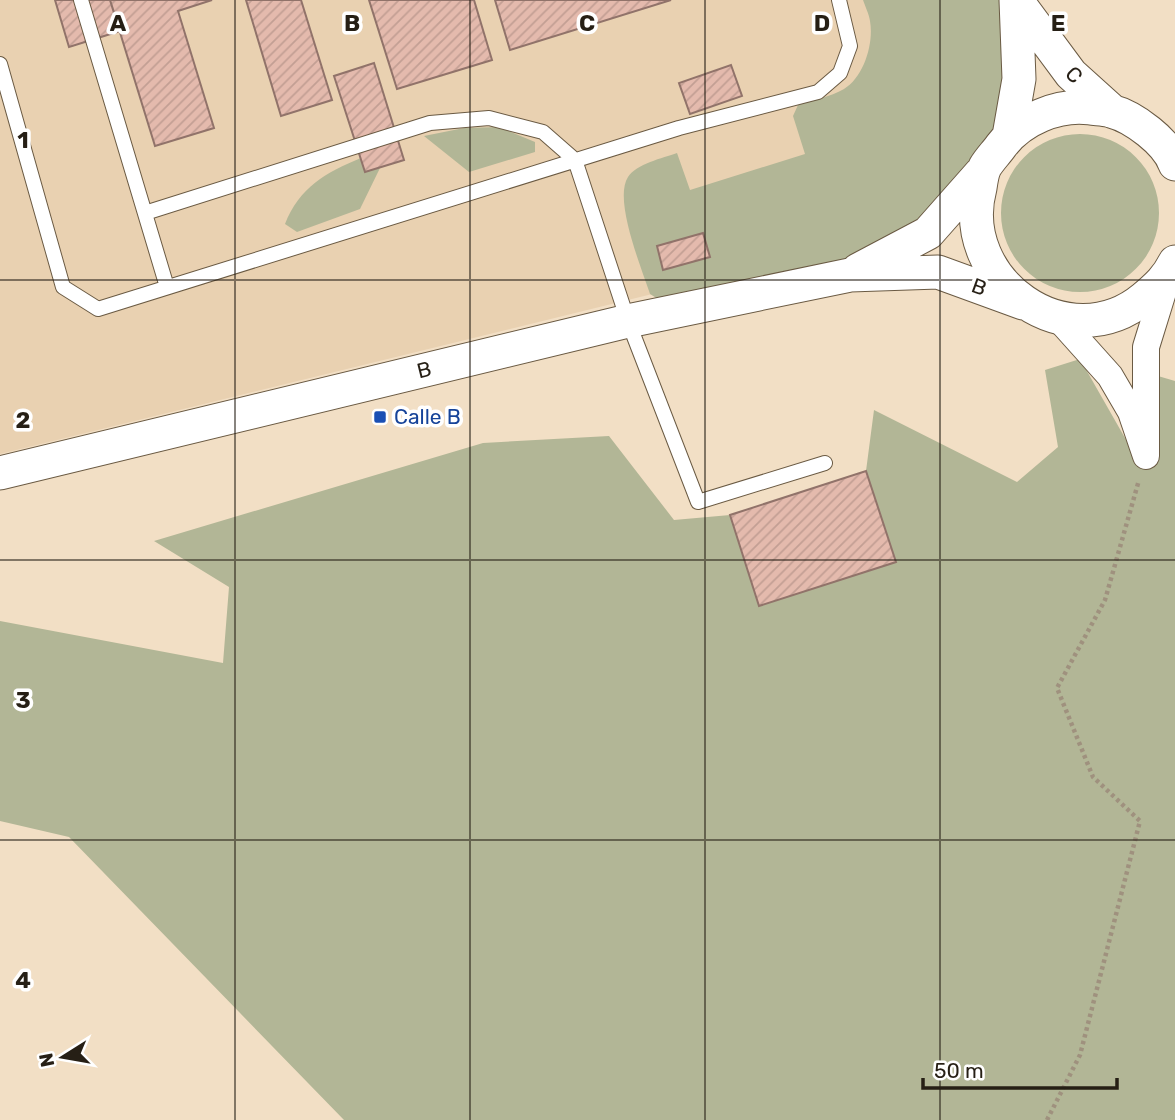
<svg xmlns="http://www.w3.org/2000/svg" width="1175" height="1120" viewBox="0 0 1175 1120" font-family="Rubik,sans-serif">
  <defs>
    <pattern id="building-hatch" width="6" height="6" patternUnits="userSpaceOnUse" patternTransform="scale(1.75)"><rect width="6" height="6" fill="#e4baad"/><path d="M-1 1l2-2M0 6l6-6M5 7l2-2" fill="none" stroke="#c39f94"/></pattern>
  </defs>
  <rect width="100%" height="100%" fill="#f2dfc5"/>
  <path fill="#e9d1b1" d="M0,0h975l-78,234 -897,220z"/>
  <path fill="#b2b696" d="M863,0h142l9,79 -33,87 -109,93 -206,45 -16,-10c-8,-25 -37,-94 -22,-117 8,-13 35,-19 49,-24l13,37 115,-36 -12,-38 5,-11c15,-5 32,-8 46,-16 20,-12 30,-46 26,-68 -1,-7 -5,-15 -7,-21z
    M499,127l36,15v10l-66,20 -45,-36 40,-8z
    M1001 213a79 79 0 1 1 158 0a79 79 0 1 1-158 0Z
    M361,158l4,14 15,-4 -20,41 -63,23 -12,-8c14,-36 41,-52 76,-66z
    M1080,359l53,93 25,-76 17,5v739h-831l-275,-283 -69,-16v-200l223,42 6,-76 -75,-46 329,-98 126,-7 65,84 56,-5 29,90 137,-44 -30,-90 8,-61 143,72 41,-35 -13,-77z"/>
  <path fill="url(#building-hatch)" stroke="#91736a" stroke-width="2" d="M55,0h55l10,31 -51,16z
    M110,0h102l-34,11 36,117 -59,18z
    M246,0h55l31,100 -51,16z
    M369,0h105l18,60 -95,29z
    M495,0h176l-161,50z
    M374,63l30,97 -39,12 -31,-96z
    M731,65l11,31 -52,18 -11,-31z
    M703,233l7,24 -47,13 -6,-24z
    M866,471l30,91 -137,44 -29,-91z"/>
  <g fill="none" stroke-linecap="round" stroke-linejoin="round">
    <g stroke="#6a5a43" stroke-width="16">
      <path id="service" d="M81,0l86,287
        M0,64l63,223 35,22 581,-181 139,-36 22,-19 10,-27 -11,-46
        M145,213l285,-90 59,-5 54,14 32,28 53,161 70,181 127,-39"/>
    </g>
    <g stroke="#6a5a43" stroke-width="28">
      <path id="minor" d="M1058,318l52,58 21,36 15,44v-109l21,-68"/>
    </g>
    <g stroke="#6a5a43" stroke-width="35">
      <path id="tertiary" d="M1017,1l54,73 41,37
        M1009,136l10,-57 -3,-79
        M1175,164c-8,-22 -41,-47 -64,-53 -6,-2 -14,-2 -21,-3 -32,-4 -69,11 -89,38 -5,7 -12,14 -16,21 -3,6 -4,14 -5,21 -25,93 88,173 164,110 14,-12 23,-20 31,-36
        M858,270l70,-37 53,-60
        M0,473l628,-152 222,-46 88,-3 85,31"/>
    </g>
    <path stroke="#9f917e" stroke-width="4.5" stroke-dasharray="3.5 3.5" stroke-linecap="butt" d="M1047,1120l33,-65 60,-234 -47,-44 -36,-89 48,-88 34,-120"/>
    <use href="#service" stroke="#fff" stroke-width="14"/>
    <use href="#minor" stroke="#fff" stroke-width="26"/>
    <use href="#tertiary" stroke="#fff" stroke-width="33"/>
  </g>
  <path fill="none" stroke="#261f15" stroke-width="2" stroke-opacity="0.55" d="M235,0v1120M470,0v1120M705,0v1120M940,0v1120M0,280h1175M0,560h1175M0,840h1175"/>
  <rect fill="#1a4fb4" stroke="#fff" stroke-width="2.5" x="373" y="410" width="14" height="14" rx="3.5"/>
  <g text-anchor="middle" stroke-width="7" stroke-linejoin="round" paint-order="stroke">
    <g font-size="21" fill="#261f15" stroke="#fff">
      <text transform="translate(1074 75) rotate(46)" y="7">C</text>
      <text transform="translate(979 287) rotate(20)" y="7">B</text>
      <text transform="translate(424 370) rotate(-14)" y="7">B</text>
    </g>
    <g font-size="21" fill="#164399" stroke="#fff" text-anchor="start">
      <text x="394" y="424">Calle B</text>
    </g>
  </g>
  <g font-size="23" text-anchor="middle" font-weight="bold" fill="#261f15" stroke="#fff" stroke-width="7" stroke-linejoin="round" paint-order="stroke">
    <text x="118" y="31">A</text>
    <text x="352" y="31">B</text>
    <text x="587" y="31">C</text>
    <text x="822" y="31">D</text>
    <text x="1058" y="31">E</text>
    <text x="23" y="148">1</text>
    <text x="23" y="428">2</text>
    <text x="23" y="708">3</text>
    <text x="23" y="988">4</text>
  </g>
  <g transform="translate(63 1057) rotate(259)" stroke="#ffffff" stroke-width="5" paint-order="stroke">
  <path d="M0-5L12 26L0 18L-12 26Z" fill="#261f15"/>
  <text y="-10" font-size="19" font-weight="bold" text-anchor="middle" fill="#261f15">N</text>
  </g>
  <path d="M923 1078v10h194v-10" fill="none" stroke="#261f15" stroke-width="3.5"/>
  <text x="934" y="1078" font-size="21" fill="#261f15" stroke="#ffffff" stroke-width="5" paint-order="stroke">50 m</text>
</svg>
